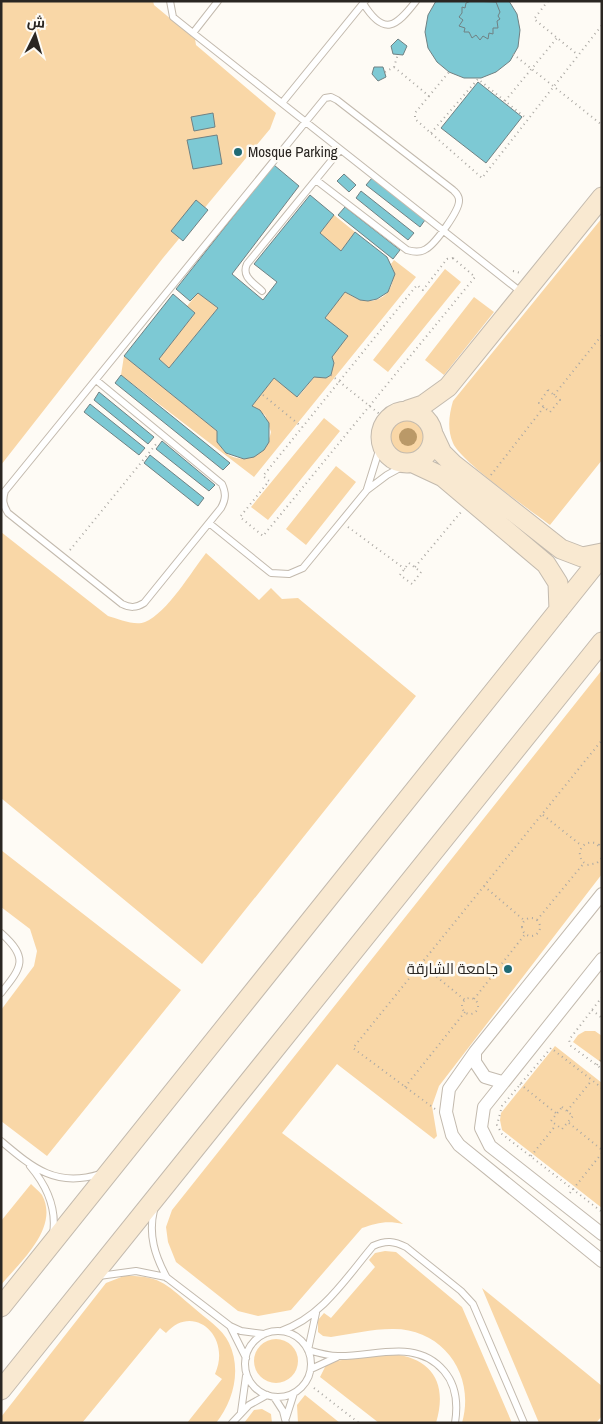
<svg xmlns="http://www.w3.org/2000/svg" width="603" height="1424" viewBox="0 0 603 1424" font-family="'Archivo Narrow',Cairo,sans-serif">
  <rect width="100%" height="100%" fill="#fefbf5"/>
  <path fill="#f9d7a7" d="M1,1h152l1,4 41,34 1,6 80,68 -6,16 -107,129 -162,207z
    M334,215l21,17 -14,19 -21,-18z
    M602,218v242l-52,65c-20,-15 -90,-64 -97,-82 -6,-14 -4,-28 0,-42z
    M394,260l22,17 -162,200 -133,-102 3,-19 93,75c1,37 47,36 54,1l-6,-17 -13,-9 22,-28 24,19 49,-60 -22,-19 20,-26c7,4 14,9 22,9 21,1 31,-20 24,-37z
    M445,269l16,13 -73,90 -15,-12z
    M198,293l20,15 -49,60 -10,-9 36,-46 -8,-7z
    M474,297l20,15 -50,63 -19,-15z
    M388 437a20 20 0 1 1 40 0a20 20 0 1 1-40 0Z
    M324,418l16,13 -72,89 -17,-13z
    M336,466l20,16 -50,63 -20,-16z
    M1,532l107,84c10,3 27,10 37,6 22,-9 47,-51 61,-69l53,47 12,-12 11,11 16,-1 118,98 -214,268 -201,-166z
    M602,670v204l-163,212 -7,20 5,30 -3,3 -97,-75 -55,69 121,91c-16,-4 -27,-1 -41,4l-71,82 -33,6 -20,-5 -62,-49 -8,-20 -2,-15 6,-17z
    M1,850l180,140 -134,166 -46,-35v-111l33,-44 3,-15 -7,-22 -29,-22z
    M585,1031h10l7,5v27l-29,-21 5,-7z
    M555,1046l47,37v125l-100,-78 -2,-10 1,-7z
    M31,1184c3,3 8,7 11,11 18,33 -23,68 -41,90v-64z
    M385,1251l11,1 66,55 50,116h-50c14,-49 -20,-95 -70,-94 -20,0 -41,5 -61,8l-8,-1 -5,-4v-12l6,-7 7,5 44,-51 -6,-7 6,-7z
    M124,1276c37,-1 43,9 70,32 11,10 29,21 35,35 13,27 4,59 -13,80h-29l35,-44 -7,-5c17,-38 -22,-72 -49,-41l-6,-5 -78,95h-81v-6l105,-134z
    M482,1288l120,98v30l-6,7h-57z
    M254 1361a22 22 0 1 1 44 0a22 22 0 1 1-44 0Z
    M392,1354c40,4 56,29 44,69h-57l-59,-46 6,-12 8,-4z
    M305,1395l35,28h-42l-1,-18z
    M262,1409l9,5 1,9h-28l10,-13z"/>
  <path fill="#ba9968" d="M399 437a9 9 0 1 1 18 0a9 9 0 1 1-18 0Z"/>
  <path fill="#7dc9d4" stroke="#708183" d="M436,1h73l8,13 3,16 -2,17 -8,14 -14,11 -15,6h-17l-15,-6 -12,-10 -9,-14 -3,-16 3,-17z
    M471,1l25,1 4,10 -2,4 2,3 -3,2 1,7h-5v6l-4,-1 -1,6 -5,-3 -3,4 -4,-5 -4,3 -3,-6h-5l1,-4 -6,-2 4,-6 -4,-3 3,-4v-6l3,1 1,-5z
    M398,39l9,7 -4,9 -10,-1 -2,-8z
    M374,67h9l3,10 -8,4 -6,-7z
    M478,82l44,35 -36,46 -45,-35z
    M213,113l2,14 -21,4 -3,-14z
    M217,135l5,29 -29,5 -6,-29z
    M274,165l25,21 -67,88 31,26 14,-18 -23,-18 56,-69 24,20 -14,18 21,18 14,-19 32,25 8,17 -7,18 -11,7 -9,2 -8,-1 -15,-8 -20,26 23,18 -16,21 2,6 -3,12 -5,3 -12,-1 -17,20 -23,-19 -22,28 8,4 9,13v19l-5,8 -10,7 -10,2 -18,-6 -9,-11v-11l-93,-75 49,-62 22,19 -36,46 10,9 49,-60 -20,-15 -8,8 -14,-12z
    M344,174l12,11 -7,7 -12,-11z
    M372,178l53,42 -5,7 -54,-42z
    M361,191l53,42 -6,7 -52,-42z
    M196,200l12,10 -25,31 -12,-10z
    M345,207l55,43 -7,9 -55,-44z
    M121,375l109,88 -7,7 -108,-87z
    M99,392l55,45 -6,7 -54,-44z
    M90,404l55,44 -6,7 -55,-43z
    M162,441l53,44 -6,6 -53,-42z
    M150,455l54,43 -6,8 -54,-43z"/>
  <g fill="none" stroke-linecap="round" stroke-linejoin="round">
    <g stroke="#c3baae" stroke-width="8">
      <path id="lane" d="M170,1l3,16 20,16 328,259
        M363,3c21,34 33,24 53,-2
        M193,33l25,-32
        M282,103l83,-102
        M262,291c-8,-8 -21,-14 -15,-27l93,-114
        M96,380l126,104c4,9 4,15 -1,24l-77,95c-8,5 -14,5 -22,1l-114,-91c-5,-8 -6,-13 -3,-22l320,-393 6,-1 6,3 116,90c3,3 6,5 6,10 1,10 -24,44 -33,49 -6,4 -12,3 -19,1l-91,-70
        M367,489l14,-45
        M209,523l62,50 18,1 14,-6 64,-78 20,-15 22,-12
        M1,933c28,25 21,34 0,60
        M1,1141c32,27 55,47 99,33
        M30,1166c17,20 27,42 23,68
        M154,1210c-6,25 1,46 13,68
        M99,1276l37,-5 30,6 64,49 11,5 23,3
        M316,1313l-8,37c10,3 20,6 30,6 37,1 78,-18 106,15 13,15 14,33 11,52
        M230,1326l16,32
        M281,1331c41,-14 65,-53 92,-85 13,-6 21,-5 33,1l55,44 12,13 51,119
        M245 1364a33 33 0 1 1 66 0a33 33 0 1 1-66 0Z
        M311,1369l26,-12
        M274,1397l9,14 3,12
        M241,1412l5,-36
        M286,1418l8,-25
        M232,1423l17,-18 18,-10"/>
    </g>
    <g stroke="#c3baae" stroke-width="14">
      <path id="street" d="M602,894l-127,158 -26,37 -3,23 6,23 7,10 143,116
        M602,959l-118,148 -3,21 9,18 112,88
        M475,1052v10l10,15 17,5"/>
    </g>
    <g stroke="#c3baae" stroke-width="21">
      <path id="secondary" d="M408,410l15,-5 25,-18 154,-190
        M381 437a26 26 0 1 1 52 0a26 26 0 1 1-52 0Z
        M434,436l8,17 11,11 108,85 21,8 20,-4
        M413,463l30,14 103,87 12,19 1,27
        M1,1307l601,-751
        M1,1390l601,-748"/>
    </g>
    <path stroke="#aca9a4" stroke-width="2" stroke-dasharray="1 4" stroke-linecap="butt" d="M548,1l-14,18 44,36
      M513,54l89,71
      M394,67l35,29 20,-24
      M385,72l9,-5 4,-13
      M429,96l-14,17v6l67,59 120,-153
      M505,101l52,-63
      M431,133l47,-54 49,40
      M453,258l22,19 -212,259 -23,-19 29,-36 -6,-5 154,-191 6,5 24,-31z
      M513,271l8,2
      M331,375l56,45
      M548,390l12,10 -10,12 -11,-9z
      M263,395l39,32
      M554,395l48,-60
      M491,475l53,-68
      M348,527l57,42
      M70,550l87,-107
      M409,563l12,9 -9,12 -12,-9z
      M415,567l46,-55
      M543,815l39,31
      M599,845l3,-4
      M602,849l-7,-6c-15,-3 -21,14 -8,22l10,-2 5,-5
      M484,886l41,35
      M522 927a9 9 0 1 1 18 0a9 9 0 1 1-18 0Z
      M537,920l47,-57
      M421,964l44,36
      M602,997l-33,43 2,6 31,23
      M462 1006a8 8 0 1 1 16 0a8 8 0 1 1-16 0Z
      M474,999l52,-66
      M592,1010l10,8
      M597,1065l5,-7
      M520,1084l37,30
      M405,1087l60,-75
      M602,1088l-51,-40 -49,58 -5,19 5,9 100,78
      M562,1107l11,9 -11,13 -11,-8z
      M435,1109l-82,-61 249,-308
      M567,1111l25,-31
      M569,1123l33,27
      M531,1156l25,-31
      M570,1193l32,-40
      M314,1388l45,35"/>
    <use href="#lane" stroke="#fff" stroke-width="6"/>
    <use href="#street" stroke="#fff" stroke-width="12"/>
    <use href="#secondary" stroke="#f9e9d1" stroke-width="19"/>
  </g>
  <g fill="#216b75" stroke="#fefbf5" stroke-width="2">
    <circle cx="238" cy="152" r="5"/>
    <circle cx="508" cy="969" r="5"/>
  </g>
  <g text-anchor="middle" stroke-width="5" stroke-linejoin="round" paint-order="stroke">
    <g font-size="15" fill="#2a2622" stroke="#fefbf5" text-anchor="start">
      <text x="248" y="157">Mosque Parking</text>
      <text x="498" y="974" text-anchor="end">جامعة الشارقة</text>
    </g>
  </g>
  <rect width="603" height="1424" fill="none" stroke="#2a2622" stroke-width="5"/>
  <g transform="translate(35 35) rotate(5)" stroke="#fefbf5" stroke-width="4" paint-order="stroke">
  <path d="M0-4L9 19L0 12L-9 19Z" fill="#2a2622"/>
  <text y="-8" font-size="14" font-weight="bold" text-anchor="middle" fill="#2a2622">ش</text>
  </g>
</svg>
